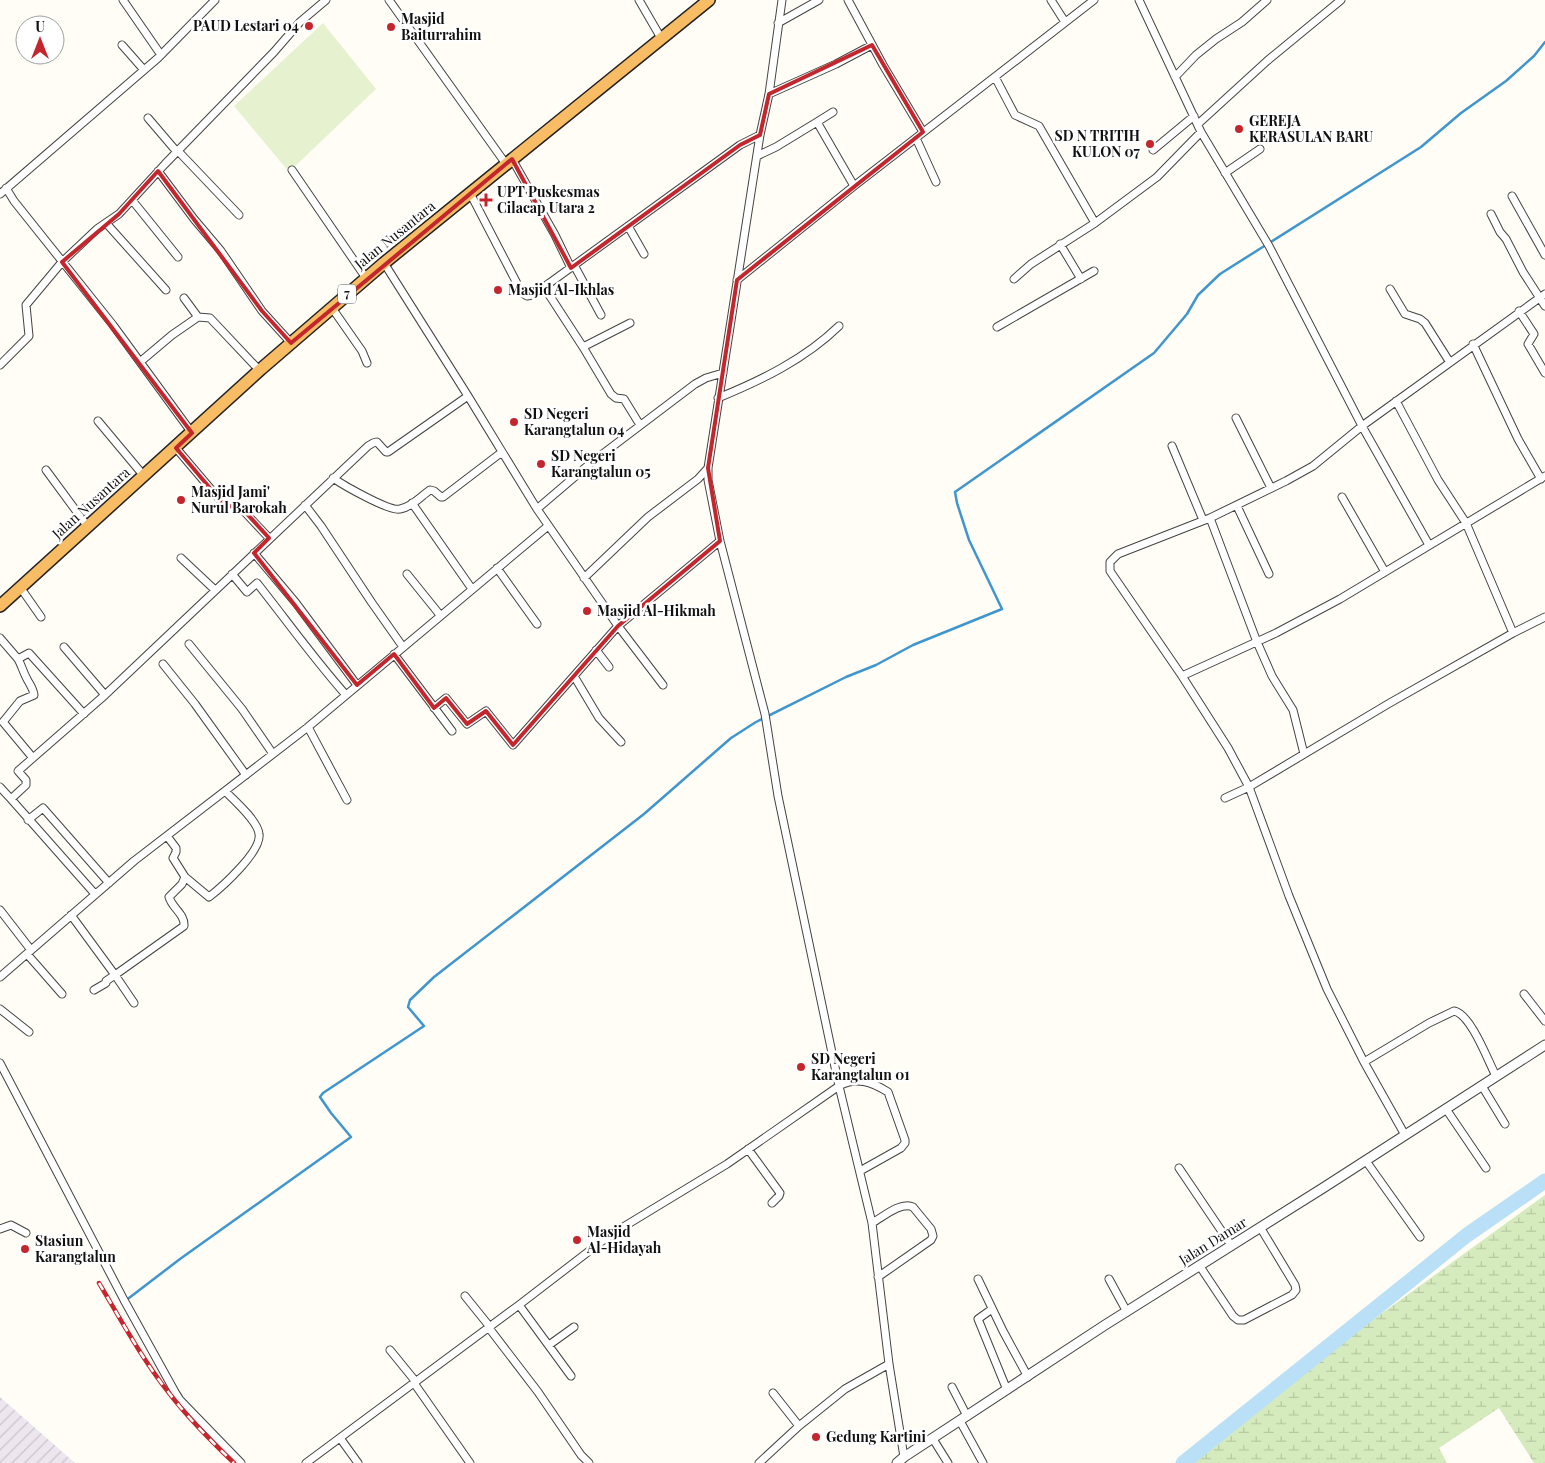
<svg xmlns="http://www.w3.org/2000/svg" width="1545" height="1463" viewBox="0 0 1545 1463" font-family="'Playfair Display',serif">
  <defs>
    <pattern id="industrial-furrows" width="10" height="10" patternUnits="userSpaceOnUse" patternTransform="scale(1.25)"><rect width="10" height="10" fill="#eee6ef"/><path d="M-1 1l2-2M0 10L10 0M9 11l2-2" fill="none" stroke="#cbc4cc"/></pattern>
    <pattern id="wetland-marsh" width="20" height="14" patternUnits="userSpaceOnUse" patternTransform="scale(1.25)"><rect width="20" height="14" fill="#d5ebbd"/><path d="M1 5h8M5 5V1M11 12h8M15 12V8" fill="none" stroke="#b6c8a1"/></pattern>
  </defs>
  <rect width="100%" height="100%" fill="#fffdf5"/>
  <path fill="url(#industrial-furrows)" d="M0,1396v1l75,66h-75z"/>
  <path fill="url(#wetland-marsh)" d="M1545,1195v268h-11l-35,-55 -60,40 8,15h-258l61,-54z"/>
  <path fill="#e6f2cf" d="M323,23l53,66 -87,83 -55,-66z"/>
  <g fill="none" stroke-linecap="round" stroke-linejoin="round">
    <path stroke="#3f96cf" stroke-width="2.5" d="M129,1298l51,-39 171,-122 -20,-24 -11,-16 3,-4 101,-67 -16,-19 2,-7 24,-23 210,-163 87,-76 25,-16 90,-45 30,-12 37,-20 89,-36 -33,-69 -12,-37 -2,-11 199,-139 33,-39 11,-19 22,-21 201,-127 40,-34 45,-32 28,-25 11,-14"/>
    <path stroke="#b9e0f7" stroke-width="15" d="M1183,1463l284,-228 78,-54"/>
    <g stroke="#444" stroke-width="9">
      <path id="minor" d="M123,0l38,55
        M389,0l117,164
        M639,0l22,38
        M782,0l-13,94 -9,41 -52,333v12l12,61 45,173 13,82 61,290c17,-10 33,-4 49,6l17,48v3l-4,5 -41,23
        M848,0l35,65 40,67
        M1051,0l14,22
        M1139,0l62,132 68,114 93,180 -49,40 -27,15 -76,37 -92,36 -8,8v9l72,105 46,72 21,39 40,109 38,93 37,73 41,73
        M778,23l41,-23
        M122,45l22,25
        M995,77l20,38 24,11 56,97
        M1175,77l21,-22 20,-16 26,-17 25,-22
        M769,94l67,-30 36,-19
        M833,112l-16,10 37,64
        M148,118l29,34
        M1198,124l69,-63 74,-61
        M916,138l20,44
        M1153,150l41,-34
        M178,151l61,64
        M757,156l19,-9 41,-25
        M512,159l43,76 16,33
        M292,170l74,108
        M158,171l36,48 27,32 41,60 29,32
        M1225,173l35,-24
        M6,188l8,13 99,124 79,108
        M470,193l52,100 5,3 6,-1 207,-150 20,-10
        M0,194l158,-136 57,-58
        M1512,196l33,59
        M132,200l46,57
        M1491,214l9,18 6,7 17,33 22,34
        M106,223l60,67
        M628,226l16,28
        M1060,244l21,35
        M384,263l84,133 69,113 81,117 102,-85
        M574,265l27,50
        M1014,279l17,-15 64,-41 62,-46 44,-45
        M737,280l117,-94 240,-186
        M544,287l39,60
        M1390,289l15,25 15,5 5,4 24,38
        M184,298l14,19 12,1 50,53
        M332,308l30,43 5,12
        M1519,311l15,23 -6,10 17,29
        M630,323l-47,24 28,47 5,4 8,1 16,26
        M997,327l97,-56
        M1473,344l45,95 23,40
        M140,362l32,-27 26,-18
        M0,365l29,-29 -3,-31 36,-43 35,-33 22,-15 46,-50 109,-112 26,-30 26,-22
        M718,398c44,-18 87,-39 121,-72
        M1396,401l42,79 28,43 47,110
        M1236,418l35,70
        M98,421l46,55
        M1172,446l31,74
        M176,448l50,59 3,2 11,-2 29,31
        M46,470l42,57
        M333,478c10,7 57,34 67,31 12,-2 21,-13 30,-19l4,1 7,6h2l59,-45
        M1342,497l43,75
        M412,503l60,86
        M305,505l16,21 51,77 31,44
        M1237,506l32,68
        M537,509l55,-47 103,-78 11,-6 17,-5
        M1210,518l47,124 15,34 21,34 11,44
        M1429,545l-67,-119 183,-132
        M254,553l42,50 61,82
        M181,558l34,32
        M497,568l40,56
        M232,574l15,18 10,-9c30,38 57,76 89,112
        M407,574l33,41
        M584,578l64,-61 50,-38 10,-11
        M20,587l21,30
        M0,638l18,21 11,-6 55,61
        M189,644l53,65 31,45
        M64,647l41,48
        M596,650l13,17
        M394,654l58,77
        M18,659c4,7 5,13 9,20 3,6 6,9 7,16l-14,6 -17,21 30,36
        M163,664l32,40 51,71
        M574,676l25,42 22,24
        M1182,676l94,-43 64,-34 205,-123
        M434,708l12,-10 21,26 19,-13 27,34 105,-119 45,59
        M308,727l39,73
        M0,787l11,12
        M1225,798l24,-11 139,-83 125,-71 32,-16
        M28,820l15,-12 66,75
        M185,877l24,20c13,-10 53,-46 50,-63 -1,-13 -25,-34 -34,-43
        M95,894l-84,-95 15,-14v-5l-8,-9 87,-76 263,-249 5,-3 4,-1 9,10h2l80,-56
        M0,910l31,40
        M71,915l44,60 69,-49c1,-12 -12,-18 -15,-29l13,-13 3,-7 -12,-19 3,-6v-4l-9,-12
        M27,954l35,40
        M0,977l134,-116 174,-134 240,-201
        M94,990l12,-7v-2l9,-6 19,28
        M1524,994l21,27
        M0,1009l29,23
        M1364,1062l65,-39 25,-12c17,3 34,50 42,65
        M0,1063l124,237 51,92 5,8 61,63
        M1482,1086l23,38
        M1446,1109l40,59
        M748,1149l32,44 -1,3 -7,7
        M1366,1161l54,76
        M1179,1168l52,77
        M872,1223c11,-6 29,-22 41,-16l18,22 2,7 -2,4 -53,37
        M0,1229l11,-4 15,8
        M1199,1265l34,51 5,4h6l48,-25 4,-5 -1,-5 -35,-58
        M978,1279l25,52 25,46
        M1109,1279l18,33
        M465,1296l25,31
        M519,1305l52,71
        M992,1309l-14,10 29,71
        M489,1328l49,64 43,63 8,8
        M549,1345l25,-18
        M390,1350l26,32
        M414,1383l56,80
        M952,1387l15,29
        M773,1393l26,33
        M960,1421l23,42
        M340,1438l18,25
        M933,1439l15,24
        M306,1463l213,-158 91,-70 117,-71 112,-78 33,137 17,141 15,93
        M759,1463l40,-37 46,-37 44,-25"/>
    </g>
    <g stroke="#444" stroke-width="11">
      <path id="tertiary" d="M897,1463l7,-6 201,-132 218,-137 222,-143"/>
    </g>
    <g stroke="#222" stroke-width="14">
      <path id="trunk" d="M0,606l261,-237 123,-106 325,-263"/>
    </g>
    <use href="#minor" stroke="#fff" stroke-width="7"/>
    <use href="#tertiary" stroke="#fff" stroke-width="9"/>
    <use href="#trunk" stroke="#f7bc64" stroke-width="11"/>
    <g stroke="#c4262e" stroke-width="4.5">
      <path id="rail" d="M99,1283c22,37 43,76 70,110 20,26 42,48 65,70"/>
    </g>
    <use href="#rail" stroke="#fff" stroke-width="2.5" stroke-dasharray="8" stroke-linecap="butt"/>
  </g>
  <path fill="none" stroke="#c4262e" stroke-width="4" stroke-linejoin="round" d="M872,45l51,87 -186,148 -29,188 12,73 -102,85 -105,119 -27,-34 -19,13 -21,-26 -12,10 -40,-54 -37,31 -103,-132 15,-15 -30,-33 -13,2 -50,-59 16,-15 -130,-171 57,-48 39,-43 104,140 29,32 221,-184 59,109 169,-123 20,-10 9,-41z"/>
  <g fill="#c4262e" stroke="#fff" stroke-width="2">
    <circle cx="309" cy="26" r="5"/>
    <circle cx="391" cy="27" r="5"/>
    <circle cx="1239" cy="129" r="5"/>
    <circle cx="1150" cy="144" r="5"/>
    <path d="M483.5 192.5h5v5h5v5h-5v5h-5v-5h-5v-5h5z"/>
    <circle cx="498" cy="290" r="5"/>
    <circle cx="514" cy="422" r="5"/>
    <circle cx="541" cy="464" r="5"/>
    <circle cx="181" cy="500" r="5"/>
    <circle cx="587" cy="611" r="5"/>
    <circle cx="801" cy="1067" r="5"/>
    <circle cx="577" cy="1240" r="5"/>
    <circle cx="25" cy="1249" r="5"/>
    <circle cx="816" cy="1437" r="5"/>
  </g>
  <g text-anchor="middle" stroke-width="5" stroke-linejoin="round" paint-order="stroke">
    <rect fill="#fff" stroke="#585858" stroke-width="1" x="338" y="284.5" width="18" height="19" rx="4"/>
    <g font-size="12" font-weight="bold" fill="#111">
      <text x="347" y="298">7</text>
    </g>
    <g font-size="14" font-weight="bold" fill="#111" stroke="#fff" text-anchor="start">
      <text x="401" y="24">Masjid<tspan x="401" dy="16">Baiturrahim</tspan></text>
      <text x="299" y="31" text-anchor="end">PAUD Lestari 04</text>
      <text x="1249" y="126">GEREJA<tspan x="1249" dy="16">KERASULAN BARU</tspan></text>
      <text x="1140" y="141" text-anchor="end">SD N TRITIH<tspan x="1140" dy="16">KULON 07</tspan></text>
      <text x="497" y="197">UPT Puskesmas<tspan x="497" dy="16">Cilacap Utara 2</tspan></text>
      <text x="508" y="295">Masjid Al-Ikhlas</text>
      <text x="524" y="419">SD Negeri<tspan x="524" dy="16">Karangtalun 04</tspan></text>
      <text x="551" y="461">SD Negeri<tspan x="551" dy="16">Karangtalun 05</tspan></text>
      <text x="191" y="497">Masjid Jami'<tspan x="191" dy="16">Nurul Barokah</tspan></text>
      <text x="597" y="616">Masjid Al-Hikmah</text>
      <text x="811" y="1064">SD Negeri<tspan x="811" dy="16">Karangtalun 01</tspan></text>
      <text x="587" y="1237">Masjid<tspan x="587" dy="16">Al-Hidayah</tspan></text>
      <text x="35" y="1246">Stasiun<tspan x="35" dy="16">Karangtalun</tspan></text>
      <text x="826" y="1442">Gedung Kartini</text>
    </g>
    <g font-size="14" fill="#111" stroke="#fff">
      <text transform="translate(395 235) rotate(-39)" y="5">Jalan Nusantara</text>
      <text transform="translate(91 503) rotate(-42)" y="5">Jalan Nusantara</text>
      <text transform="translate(1213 1241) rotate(-32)" y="5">Jalan Damar</text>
    </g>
  </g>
  <g transform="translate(40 40)"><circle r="24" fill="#ffffff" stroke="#a0a0a0"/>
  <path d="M0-4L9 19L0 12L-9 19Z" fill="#c4262e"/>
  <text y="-8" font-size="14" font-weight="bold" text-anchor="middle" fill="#111111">U</text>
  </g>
</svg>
